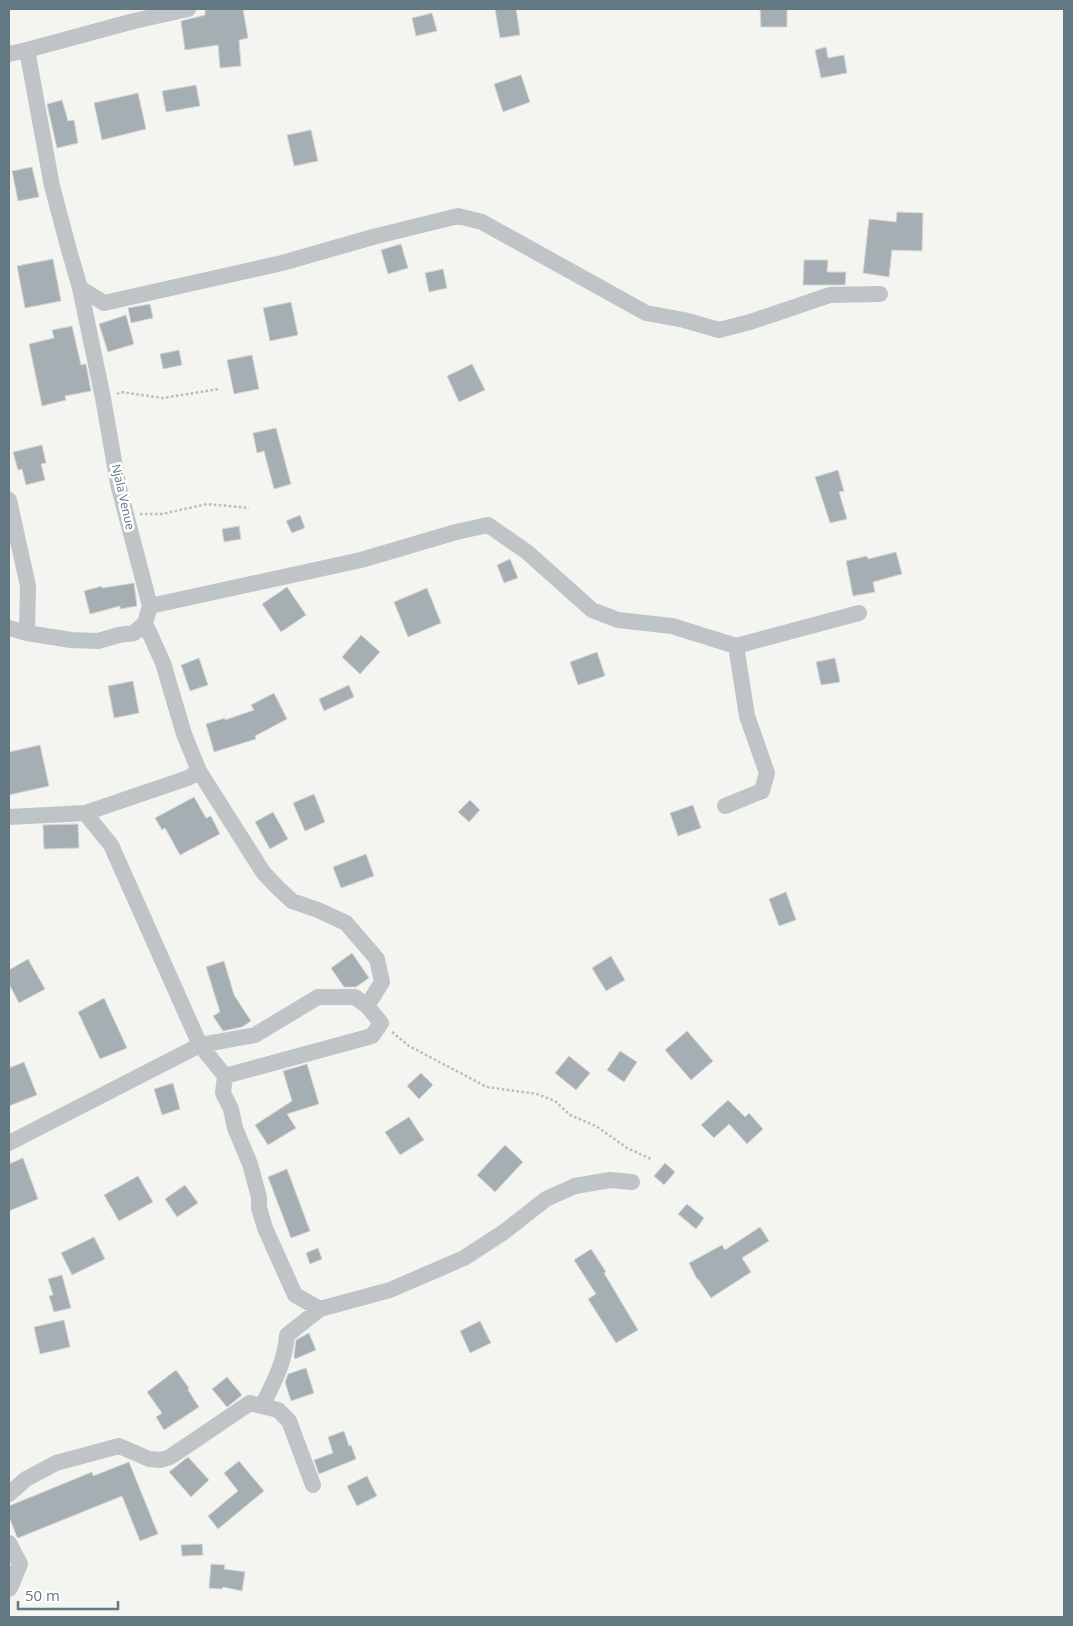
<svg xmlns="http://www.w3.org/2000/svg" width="1073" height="1626" viewBox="0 0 1073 1626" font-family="'Open Sans',sans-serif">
  <rect width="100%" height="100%" fill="#f4f4f0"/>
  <path fill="#a5afb3" stroke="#d5d5d3" d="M215,9h28l5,29 -9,2 2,26 -21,2 -2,-23 -33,5 -4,-29 24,-6v-5z
    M495,9h21l4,26 -20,3z
    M760,9h27v18h-26z
    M432,13l5,18 -21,5 -4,-18z
    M826,47l2,11 16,-3 3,18 -26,5 -6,-28z
    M521,75l9,27 -27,10 -9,-28z
    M196,85l4,21 -34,6 -4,-21z
    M138,93l8,36 -44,11 -8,-37z
    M62,100l6,21 6,-1 4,23 -21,5 -10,-44z
    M311,130l7,31 -24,5 -7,-31z
    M32,167l7,30 -21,4 -6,-30z
    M897,212l26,1 -1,38 -30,-1 -3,27 -26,-4 6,-54 27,3z
    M401,244l7,24 -20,6 -7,-24z
    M53,259l8,42 -36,7 -8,-42z
    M804,260h24l-1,12h19l-1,13h-42z
    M443,269l4,19 -18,4 -4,-19z
    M291,302l7,33 -28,6 -7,-33z
    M150,304l3,14 -22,5 -3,-15z
    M126,315l8,29 -26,8 -9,-28z
    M72,326l9,39 5,-1 5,27 -26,5 1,4 -24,6 -13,-62 25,-6 -2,-8z
    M179,350l3,15 -19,4 -3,-15z
    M252,355l7,34 -25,5 -7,-34z
    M472,364l13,26 -26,12 -12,-26z
    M276,428l15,56 -17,5 -10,-38 -7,2 -4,-20z
    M42,445l4,18 -5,1 4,16 -19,5 -4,-16 -4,1 -5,-18z
    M838,470l6,21 -5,1 8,27 -17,4 -15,-46z
    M300,515l5,13 -13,5 -6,-12z
    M239,526l2,13 -17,3 -2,-13z
    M896,552l6,22 -29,8 2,10 -22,4 -7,-35 21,-5 1,3z
    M510,559l8,19 -14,5 -7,-18z
    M134,583l3,23 -17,3v-3l-30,8 -6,-23 18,-5v2z
    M287,587l19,28 -25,17 -19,-28z
    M427,588l14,35 -33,14 -14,-35z
    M361,635l19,17 -20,22 -18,-17z
    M597,652l8,24 -27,9 -8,-23z
    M199,658l9,27 -18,6 -9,-26z
    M835,658l5,24 -19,3 -5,-23z
    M133,681l6,32 -25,5 -6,-32z
    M349,685l5,12 -30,14 -5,-12z
    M274,693l13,26 -32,17 1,3 -42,13 -8,-28 19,-6v2l29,-10 -3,-5z
    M40,745l9,41 -40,9v-43z
    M314,794l11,28 -20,9 -12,-28z
    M194,797l12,21 5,-2 9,18 -40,21 -15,-27 -3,2 -7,-12z
    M470,800l10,10 -11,12 -11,-10z
    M693,805l8,23 -23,8 -8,-23z
    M273,812l15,27 -18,10 -15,-27z
    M78,824l1,24 -35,1 -1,-24z
    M366,854l8,22 -33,12 -8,-21z
    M786,892l10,28 -17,6 -10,-27z
    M352,953l17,25 -13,9h-12l-13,-19z
    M611,956l14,24 -19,11 -14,-23z
    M28,959l17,30 -26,14 -10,-19v-14z
    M224,961l10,34 17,26 -9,6 -19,4 -10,-15 7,-4 -14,-45z
    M104,998l23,50 -27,11 -22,-47z
    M687,1031l26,30 -22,19 -26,-30z
    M620,1051l17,11 -13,20 -17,-12z
    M569,1056l21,17 -14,17 -21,-17z
    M24,1062l13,33 -28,11v-38z
    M307,1064l12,40 -32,10 9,14 -28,17 -13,-20 37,-24 -9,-30z
    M421,1073l12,12 -14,14 -12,-13z
    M173,1083l7,26 -18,6 -8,-26z
    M728,1100l17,17 4,-4 14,16 -16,15 -18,-20 -15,14 -13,-13z
    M409,1117l15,23 -24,15 -15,-23z
    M505,1145l18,17 -28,30 -18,-17z
    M23,1158l15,41 -29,12v-47z
    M665,1163l10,9 -11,13 -10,-9z
    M287,1169l23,62 -19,7 -23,-61z
    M138,1176l15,26 -34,19 -15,-26z
    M185,1185l13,18 -21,14 -12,-18z
    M687,1204l17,14 -8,11 -18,-15z
    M760,1227l9,14 -27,17 9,14 -40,26 -13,-19h-1l-8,-16 33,-18 3,5z
    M94,1237l11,22 -33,16 -11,-22z
    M318,1248l4,11 -12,5 -4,-11z
    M591,1249l15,23 -2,1 34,57 -22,13 -28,-44 8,-5 -22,-34z
    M62,1275l9,33 -17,4 -5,-16 4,-1 -5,-16z
    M64,1320l6,27 -30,7 -6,-27z
    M480,1321l11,22 -21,10 -10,-22z
    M309,1333l7,17 -21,9 -1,-3 2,-16z
    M306,1368l8,25 -23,8 -6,-19 3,-8z
    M176,1370l13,18 -1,2 11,17 -35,23 -8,-13 6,-4 -15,-21z
    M227,1377l15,18 -15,12 -15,-18z
    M344,1431l5,15 2,-1 5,14 -37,15 -5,-14 19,-7 -5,-16z
    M188,1457l21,23 -18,17 -22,-25z
    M239,1461l25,30 -46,38 -10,-13 30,-25 -14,-18z
    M129,1462l29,72 -18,7 -18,-45 -104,42 -1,-1 -8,-20v-11l83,-34 1,4z
    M367,1476l10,20 -20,10 -10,-20z
    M202,1544l1,11 -21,1 -1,-11z
    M211,1564l14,1 -1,4 21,3 -3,19 -19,-4 -1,2 -13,-1z"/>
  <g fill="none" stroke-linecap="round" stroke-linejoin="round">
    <path stroke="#b9bcbe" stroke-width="2.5" stroke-dasharray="2.5 2.5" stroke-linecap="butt" d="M117,394l4,-2 42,6 56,-9
      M140,514h22l45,-10 42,4
      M392,1032l17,14 78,41 50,7 18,7 15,14 26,11 31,22 24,11"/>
    <path stroke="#bfc4c6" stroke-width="16" d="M27,50l107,-29 54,-12
      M9,54l18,-4 25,136 17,64 11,38 23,110 15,86 32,122 -5,17 -11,10 -15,2 -21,6 -27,-1 -44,-7 -18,-5
      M80,288l24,15 178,-40 91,-26 85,-21 24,6 164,91 38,7 35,10 31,-8 80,-27 50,-1
      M9,500l19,86 -1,47
      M150,606l211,-46 95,-28 32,-7 39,27 65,58 26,10 54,6 64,20 123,-33
      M199,771l64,101 14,15 15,14 26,9 28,13 31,36 5,23 -15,24
      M725,806l37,-15 5,-18 -20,-57 -11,-70
      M85,813l103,-35 11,-7 -15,-37 -21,-71 -18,-40
      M9,817l76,-4 26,32 89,200 25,31 147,-40 9,-13 -14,-17 -12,-9h-37l-63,38 -55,10 -191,98
      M225,1076l-2,17 8,16 4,19 15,36 9,33v11l6,20 30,67 25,14
      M262,1406c12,-24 23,-44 25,-71l33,-26 70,-19 74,-32 40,-26 42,-33 29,-13 35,-6 22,2
      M9,1494l17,-15 30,-16 63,-17 30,13 12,1 9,-3 80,-54 28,7 11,11 24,64
      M9,1543l11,21 -9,22 -2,3"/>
  </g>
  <g text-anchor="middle" stroke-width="5" stroke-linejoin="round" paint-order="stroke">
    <g font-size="12" fill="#627882" stroke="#fff">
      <text transform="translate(123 497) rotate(77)" y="4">Njala Venue</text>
    </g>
  </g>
  <rect width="1073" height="1626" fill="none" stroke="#627882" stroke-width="20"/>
  <path d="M18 1601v8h100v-8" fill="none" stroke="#627882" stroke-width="2.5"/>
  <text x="25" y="1601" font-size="15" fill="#627882" stroke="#ffffff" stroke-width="4" paint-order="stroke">50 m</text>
</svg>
